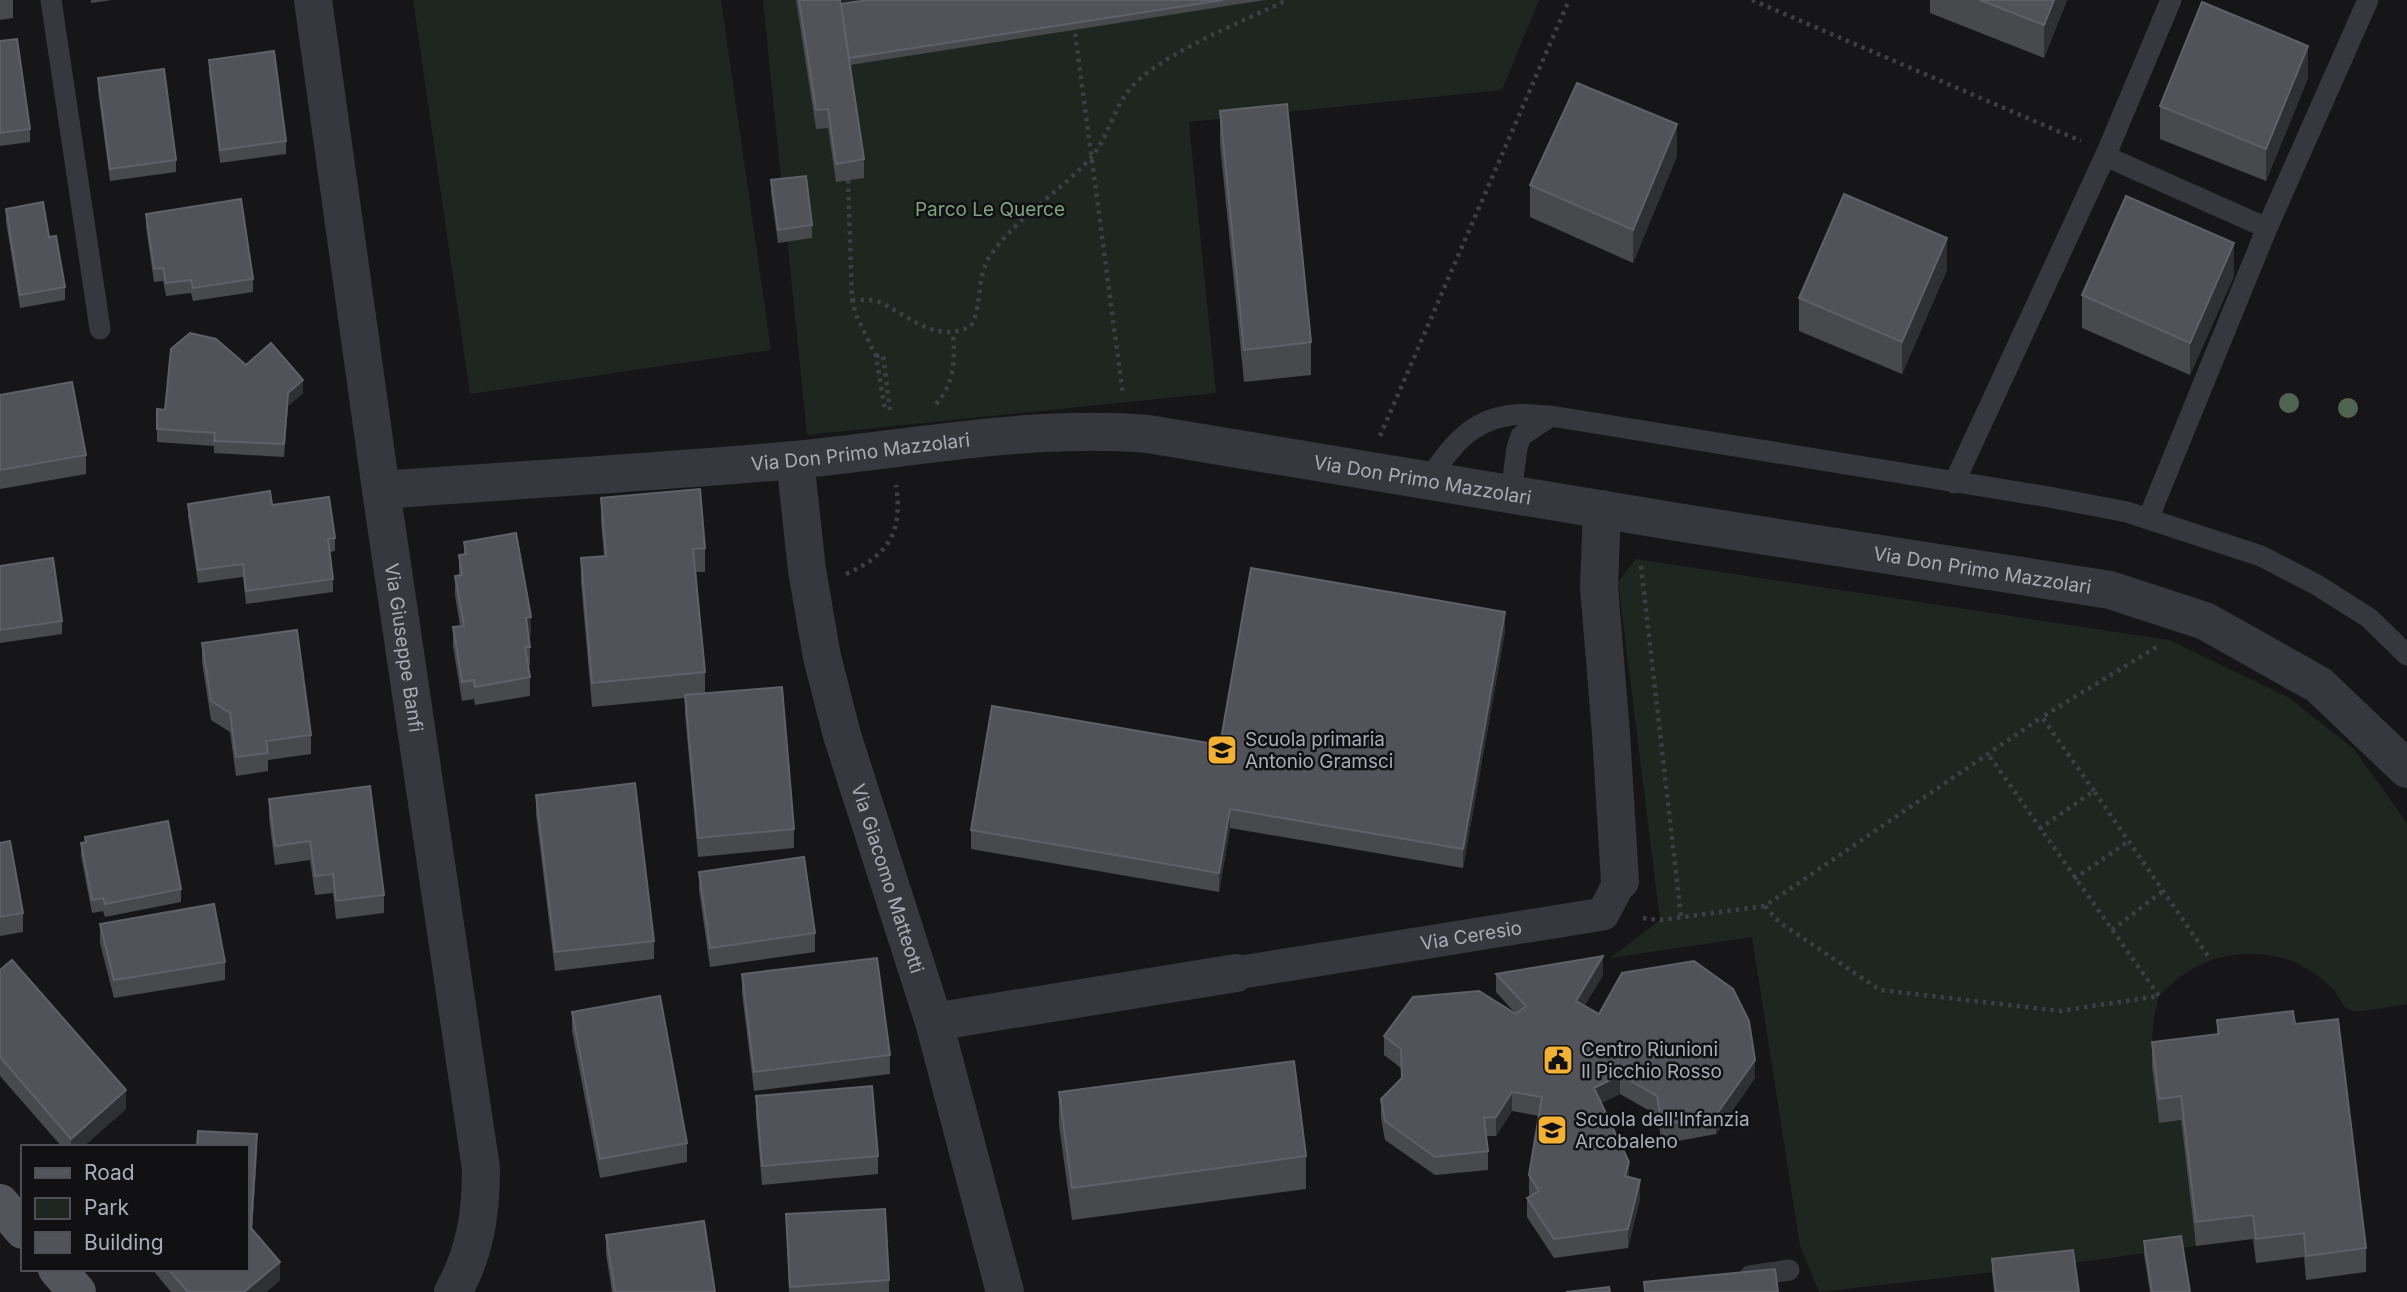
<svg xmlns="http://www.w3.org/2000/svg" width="2407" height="1292" viewBox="0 0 2407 1292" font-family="Inter,sans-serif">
  <rect width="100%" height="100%" fill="#161618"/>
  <path fill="#1e261f" d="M413,0h308l50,350 -301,44z
    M763,0h776l-37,90 -313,32 27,271 -409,42z
    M1636,559l533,81 119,57 66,52 53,74v181c-13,2 -41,8 -53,7 -13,-2 -14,-15 -22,-23 -10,-10 -26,-21 -40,-27 -40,-15 -89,-7 -120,23 -5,4 -12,9 -14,16 -11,40 -4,82 1,122l22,-2 15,126 -123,17 -254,29 -19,-46 -48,-309 -142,21 50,-38 -42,-338z"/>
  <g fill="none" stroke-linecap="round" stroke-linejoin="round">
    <path stroke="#3d3f44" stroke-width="4.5" stroke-dasharray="3.5 5" stroke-linecap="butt" d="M1752,0l329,141
      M1074,25l49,370
      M848,180l4,120 4,15 20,41 9,54
      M852,300c9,0 18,-1 27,2 32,14 53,41 91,25 12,-15 6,-50 20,-71 26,-38 68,-63 100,-97 16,-18 22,-45 36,-65 25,-37 119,-73 161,-94
      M876,356l7,-1 7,55
      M936,404c19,-21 19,-45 17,-71
      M1380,436l189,-436
      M1641,566l40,351
      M846,574c43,-19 57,-42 50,-89
      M2094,791l-52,-74 116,-71
      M2039,829l55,-38 116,168
      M2074,879l55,-38
      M1765,906l14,16 101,68 180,21 99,-15 -171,-242
      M1643,918l17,2 105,-14 277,-189
      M2112,930l51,-39"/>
    <path stroke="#37383d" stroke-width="21" d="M51,0l49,329
      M2105,156l162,72
      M1428,480c23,-33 42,-60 84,-65 12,-2 27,1 39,1l498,81 78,15 134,44 56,29 52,33 38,37
      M1954,483l153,-331 64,-152
      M1511,493l6,-45 4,-12 30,-20
      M2148,519l119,-291 101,-228
      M1750,1276l39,-6"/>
    <path stroke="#37383d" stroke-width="33" id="s1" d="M1236,973l367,-59 17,-33"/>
    <g stroke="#37383d" stroke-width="38">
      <path id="s2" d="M313,0l68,490 100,679c0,45 -6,84 -28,123"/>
      <path id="s3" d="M795,460l12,110 15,87 20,78 92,287 71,270"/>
      <path id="s4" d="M381,490c138,-10 276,-18 413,-30 116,-11 239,-36 354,-26l529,88 433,68 95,31 114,64 88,84"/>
      <path d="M1602,509l-3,78 12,147 9,147"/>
      <path d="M934,1022l302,-49"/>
    </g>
    <path stroke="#53555c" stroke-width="38" d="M0,1203l23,27
      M57,1269l20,23"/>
  </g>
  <g fill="#506452">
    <circle cx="2289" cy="403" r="10"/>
    <circle cx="2348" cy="408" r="10"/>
  </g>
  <path fill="#47494d" d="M0,0h13v18l-13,2z
    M91,0h21l-21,3z
    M796,0h44l1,4 26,-4h398l-415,65 14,94v19l-28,4 -8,-54 -12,1z
    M1930,0h137l-23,58 -114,-45z
    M0,41l30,88v13l-30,4z
    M209,60l77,81v13l-66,9 -11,-91z
    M98,78l78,82v12l-66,9 -12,-90z
    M2308,78l-42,103 -106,-42v-33z
    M1220,111l91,231v33l-67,7 -24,-238z
    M1677,156l-44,107 -103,-46v-32z
    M771,180l41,45v13l-34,5 -7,-50z
    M6,209l43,28 16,50v13l-45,8 -14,-86z
    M146,214l107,65v13l-60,9 -2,-8 -25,3 -3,-15 -9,1 -8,-55z
    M1947,270l-45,104 -103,-43v-33z
    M2234,276l-44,99 -108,-47v-33z
    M246,365l57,28 -15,13 -4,51 -70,-4v-7l-57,-4v-33l8,1z
    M0,395l86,60v19l-86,15z
    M601,498l104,50v24h-9l9,100v21l89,136v19l-96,9 -13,-143v-16l-93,9 -11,-125v-24l23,-2 -3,-34z
    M188,504l84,1 63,33v13l-6,1 4,27v13l-87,12 -3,-27 -45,6 -10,-67z
    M464,542l67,94h-2l1,11v18l-2,1 2,11v19l-55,9 -1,-6 -12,2 -9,-55v-19l7,-1 -5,-31v-19l4,-1v-20l5,-1z
    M0,566l62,55v13l-62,9z
    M1505,631l-42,237 -233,-40 -11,64 -248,-43v-19l249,-85z
    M202,643l109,92v19l-43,6v11l-32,5 -6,-44 -19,-12 -9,-58z
    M536,795l118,146v18l-99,12 -19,-157z
    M269,799l115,96v18l-48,6 -3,-26 -18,2 -5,-35 -35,5 -6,-47z
    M85,837l96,52v13l-76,15 -2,-6 -11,2 -11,-57v-13l4,-1z
    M0,843l23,70v19l-23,4z
    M699,872l116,61v19l-105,15 -11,-77z
    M100,924l125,38v18l-111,18 -14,-55z
    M0,970l126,139 -43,38h-21l-62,-71z
    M742,974l148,81v19l-136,17 -12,-98z
    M1496,974l107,1 -18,30 14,9 156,64 -39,56 -54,10 -5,-29 -37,-21 -19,9 28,74 11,22 -12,49 -74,10 -27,-41v-19l3,-2 -1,-3v-18l10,-59 -27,-5 -16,25h-10l2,15v19l-53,5 -50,-35 -4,-22v-19l20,-21v-10l-17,-13v-19l132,-22 -20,-22z
    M572,1012l115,131v19l-87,16 -28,-147z
    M2217,1020l78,4 71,224v24l-60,8 -2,-23 -48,6 -3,-24 -57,7 -15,-126 -22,3 -7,-57v-24l65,-8z
    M1059,1092l247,64v33l-234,31 -13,-95z
    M756,1096l122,60v18l-116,11 -6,-70z
    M257,1153l-5,77 28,50 -14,12h-95l-19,-23h95z
    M786,1214l103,66v12h-100z
    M606,1235l109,57h-103l-6,-38z
    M2144,1241l46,51h-40l-6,-38z
    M1992,1259l87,33h-85l-2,-20z"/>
  <path fill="#2f3033" d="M2054,0h13l-23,58v-33z
    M2308,46v32l-42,103v-32z
    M1677,124v32l-44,107v-33z
    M1947,238v32l-45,104v-32z
    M2234,243v33l-44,99v-32z
    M303,380v13l-15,13 -4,51 4,-64z
    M1505,612v19l-42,237v-19z
    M531,617v19l-5,1v-19z
    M1230,809v19l-11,64v-19z
    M1603,956v19l-27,44v-18z
    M1755,1060v18l-39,56v-19z
    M1620,1075v19l-26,13v-19z
    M126,1090v19l-43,38h-12v-8z
    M1512,1092v19l-16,25v-19z
    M257,1134v19l-6,94v-19z
    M1629,1162v19l-4,-5z
    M1640,1180v19l-12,49v-19z
    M280,1262v18l-14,12h-22z"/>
  <path fill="#525359" stroke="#5f6168" stroke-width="2" d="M799,0h41l24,159 -28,5 -8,-55 -12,1z
    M867,0h356l-374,58 -8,-54z
    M1980,0h74l-10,25z
    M2202,2l106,44 -42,103 -106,-43z
    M17,39l13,90 -30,4v-92z
    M274,51l12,90 -66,9 -11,-90z
    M164,69l12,91 -66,9 -12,-91z
    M1577,83l100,41 -44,106 -103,-45z
    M1287,104l24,238 -67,8 -24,-239z
    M806,176l6,49 -34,5 -7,-50z
    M1844,194l103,44 -45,104 -103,-44z
    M2126,196l108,47 -44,100 -108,-48z
    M241,199l12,80 -60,9 -2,-8 -25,3 -3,-15 -9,1 -8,-55z
    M43,202l6,35 7,-1 9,51 -45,8 -14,-86z
    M190,333l26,6 30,26 25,-22 32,37 -15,13 -4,51 -70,-3 1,-8 -58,-4v-20l8,1 6,-61z
    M72,382l14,73 -86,15v-75z
    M700,489l5,59 -12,1 12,123 -113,11 -11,-125 25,-2 -5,-58z
    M270,491l2,14 57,-8 6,41 -7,1 5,40 -87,12 -3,-27 -45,6 -10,-66z
    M516,533l15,84 -5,1 4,29h-5l5,30 -55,10 -1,-7 -12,2 -9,-55 11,-1 -9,-50 7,-1 -3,-20 7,-1 -2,-12z
    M53,558l9,63 -62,9v-64z
    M1251,568l254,44 -42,237 -233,-40 -11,64 -248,-43 21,-124 228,39z
    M297,630l14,105 -45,6 2,12 -32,4 -6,-44 -19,-12 -9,-58z
    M782,687l12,142 -96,9 -13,-143z
    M635,783l19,158 -99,11 -19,-157z
    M370,786l14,109 -48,6 -3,-27 -18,2 -5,-35 -35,5 -6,-47z
    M168,821l13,68 -76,15 -2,-6 -11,2 -11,-57 5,-1 -1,-5z
    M10,841l13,72 -23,4v-74z
    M804,857l11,76 -105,15 -11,-76z
    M214,904l11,58 -111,18 -14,-56z
    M1603,956l-27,45 23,13 23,-41 72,-12 39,28 16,32 6,39 -39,55 -54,10 -5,-29 -37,-21 -26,13 35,74 -4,14 15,4 -12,49 -74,10 -27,-41 12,-7 -10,-16 13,-78 -30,-5 -16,25 -12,1 4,33 -53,6 -50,-36 -4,-22 21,-21 -1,-29 -17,-13 29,-39 66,-6 37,23 10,-8 -30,-32z
    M877,958l13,97 -136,17 -12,-98z
    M12,960l114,130 -55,49 -71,-82v-87z
    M660,996l27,147 -87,16 -28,-147z
    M2293,1011l2,13 43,-5 28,229 -60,8 -2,-23 -48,6 -3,-24 -57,7 -15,-126 -22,3 -7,-57 67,-8 -2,-14z
    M1294,1061l12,95 -234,32 -13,-96z
    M872,1086l6,70 -116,10 -6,-70z
    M198,1131l59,3 -6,94 29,34 -36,30h-56l-20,-23h79v-122h-50z
    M885,1209l4,71 -99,7 -4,-73z
    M704,1221l11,71h-100l-9,-57z
    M2181,1236l9,56h-38l-8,-51z
    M2073,1250l6,42h-83l-4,-33z
    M1775,1269l3,23h-133l-1,-10z
    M1609,1287l1,5h-44z"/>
  <defs>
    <g id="school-square" transform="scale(1.575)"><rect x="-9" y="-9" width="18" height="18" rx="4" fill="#f2b134" stroke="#111113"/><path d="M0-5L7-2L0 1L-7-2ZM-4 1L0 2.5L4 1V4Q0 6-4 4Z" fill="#111"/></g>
    <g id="civic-square" transform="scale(1.575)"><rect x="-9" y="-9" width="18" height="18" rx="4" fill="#f2b134" stroke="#111113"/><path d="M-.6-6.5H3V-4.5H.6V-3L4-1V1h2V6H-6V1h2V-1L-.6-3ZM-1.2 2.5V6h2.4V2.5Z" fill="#111"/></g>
  </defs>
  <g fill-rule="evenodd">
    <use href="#school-square" x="1222" y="750"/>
    <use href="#civic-square" x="1558" y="1060"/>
    <use href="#school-square" x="1552" y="1130"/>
  </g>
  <g text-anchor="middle" stroke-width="5" stroke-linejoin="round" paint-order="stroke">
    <g font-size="19" fill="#7fa381" stroke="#111113">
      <text x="990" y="216">Parco Le Querce</text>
    </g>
    <g font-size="19" fill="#a8adb8" stroke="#111113">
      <text dy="7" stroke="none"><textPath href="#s4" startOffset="481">Via Don Primo Mazzolari</textPath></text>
      <text dy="7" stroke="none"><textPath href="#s4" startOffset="1048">Via Don Primo Mazzolari</textPath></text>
      <text dy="7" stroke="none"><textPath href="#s4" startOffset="1615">Via Don Primo Mazzolari</textPath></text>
      <text dy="7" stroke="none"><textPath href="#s2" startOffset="654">Via Giuseppe Banfi</textPath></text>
      <text dy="7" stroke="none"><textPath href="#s3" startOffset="430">Via Giacomo Matteotti</textPath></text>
      <text dy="7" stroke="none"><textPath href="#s1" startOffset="238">Via Ceresio</textPath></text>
    </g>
    <g font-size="19" fill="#a8adb8" stroke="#111113" text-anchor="start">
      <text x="1245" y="746">Scuola primaria<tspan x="1245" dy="22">Antonio Gramsci</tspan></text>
      <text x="1581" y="1056">Centro Riunioni<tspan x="1581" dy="22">Il Picchio Rosso</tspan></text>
      <text x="1575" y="1126">Scuola dell'Infanzia<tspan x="1575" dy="22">Arcobaleno</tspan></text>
    </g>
  </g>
  <rect x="21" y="1145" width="228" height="126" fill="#111113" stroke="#4d4f55" stroke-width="2"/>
  <rect x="35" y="1168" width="35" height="10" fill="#53555c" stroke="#4d4f55" stroke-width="2"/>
  <text x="84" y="1180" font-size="21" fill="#a8adb8">Road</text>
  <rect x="35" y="1198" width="35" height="21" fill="#1e261f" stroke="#4d4f55" stroke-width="2"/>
  <text x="84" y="1215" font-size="21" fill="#a8adb8">Park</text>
  <rect x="35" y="1232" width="35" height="21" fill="#525359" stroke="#4d4f55" stroke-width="2"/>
  <text x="84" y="1250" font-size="21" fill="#a8adb8">Building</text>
</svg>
